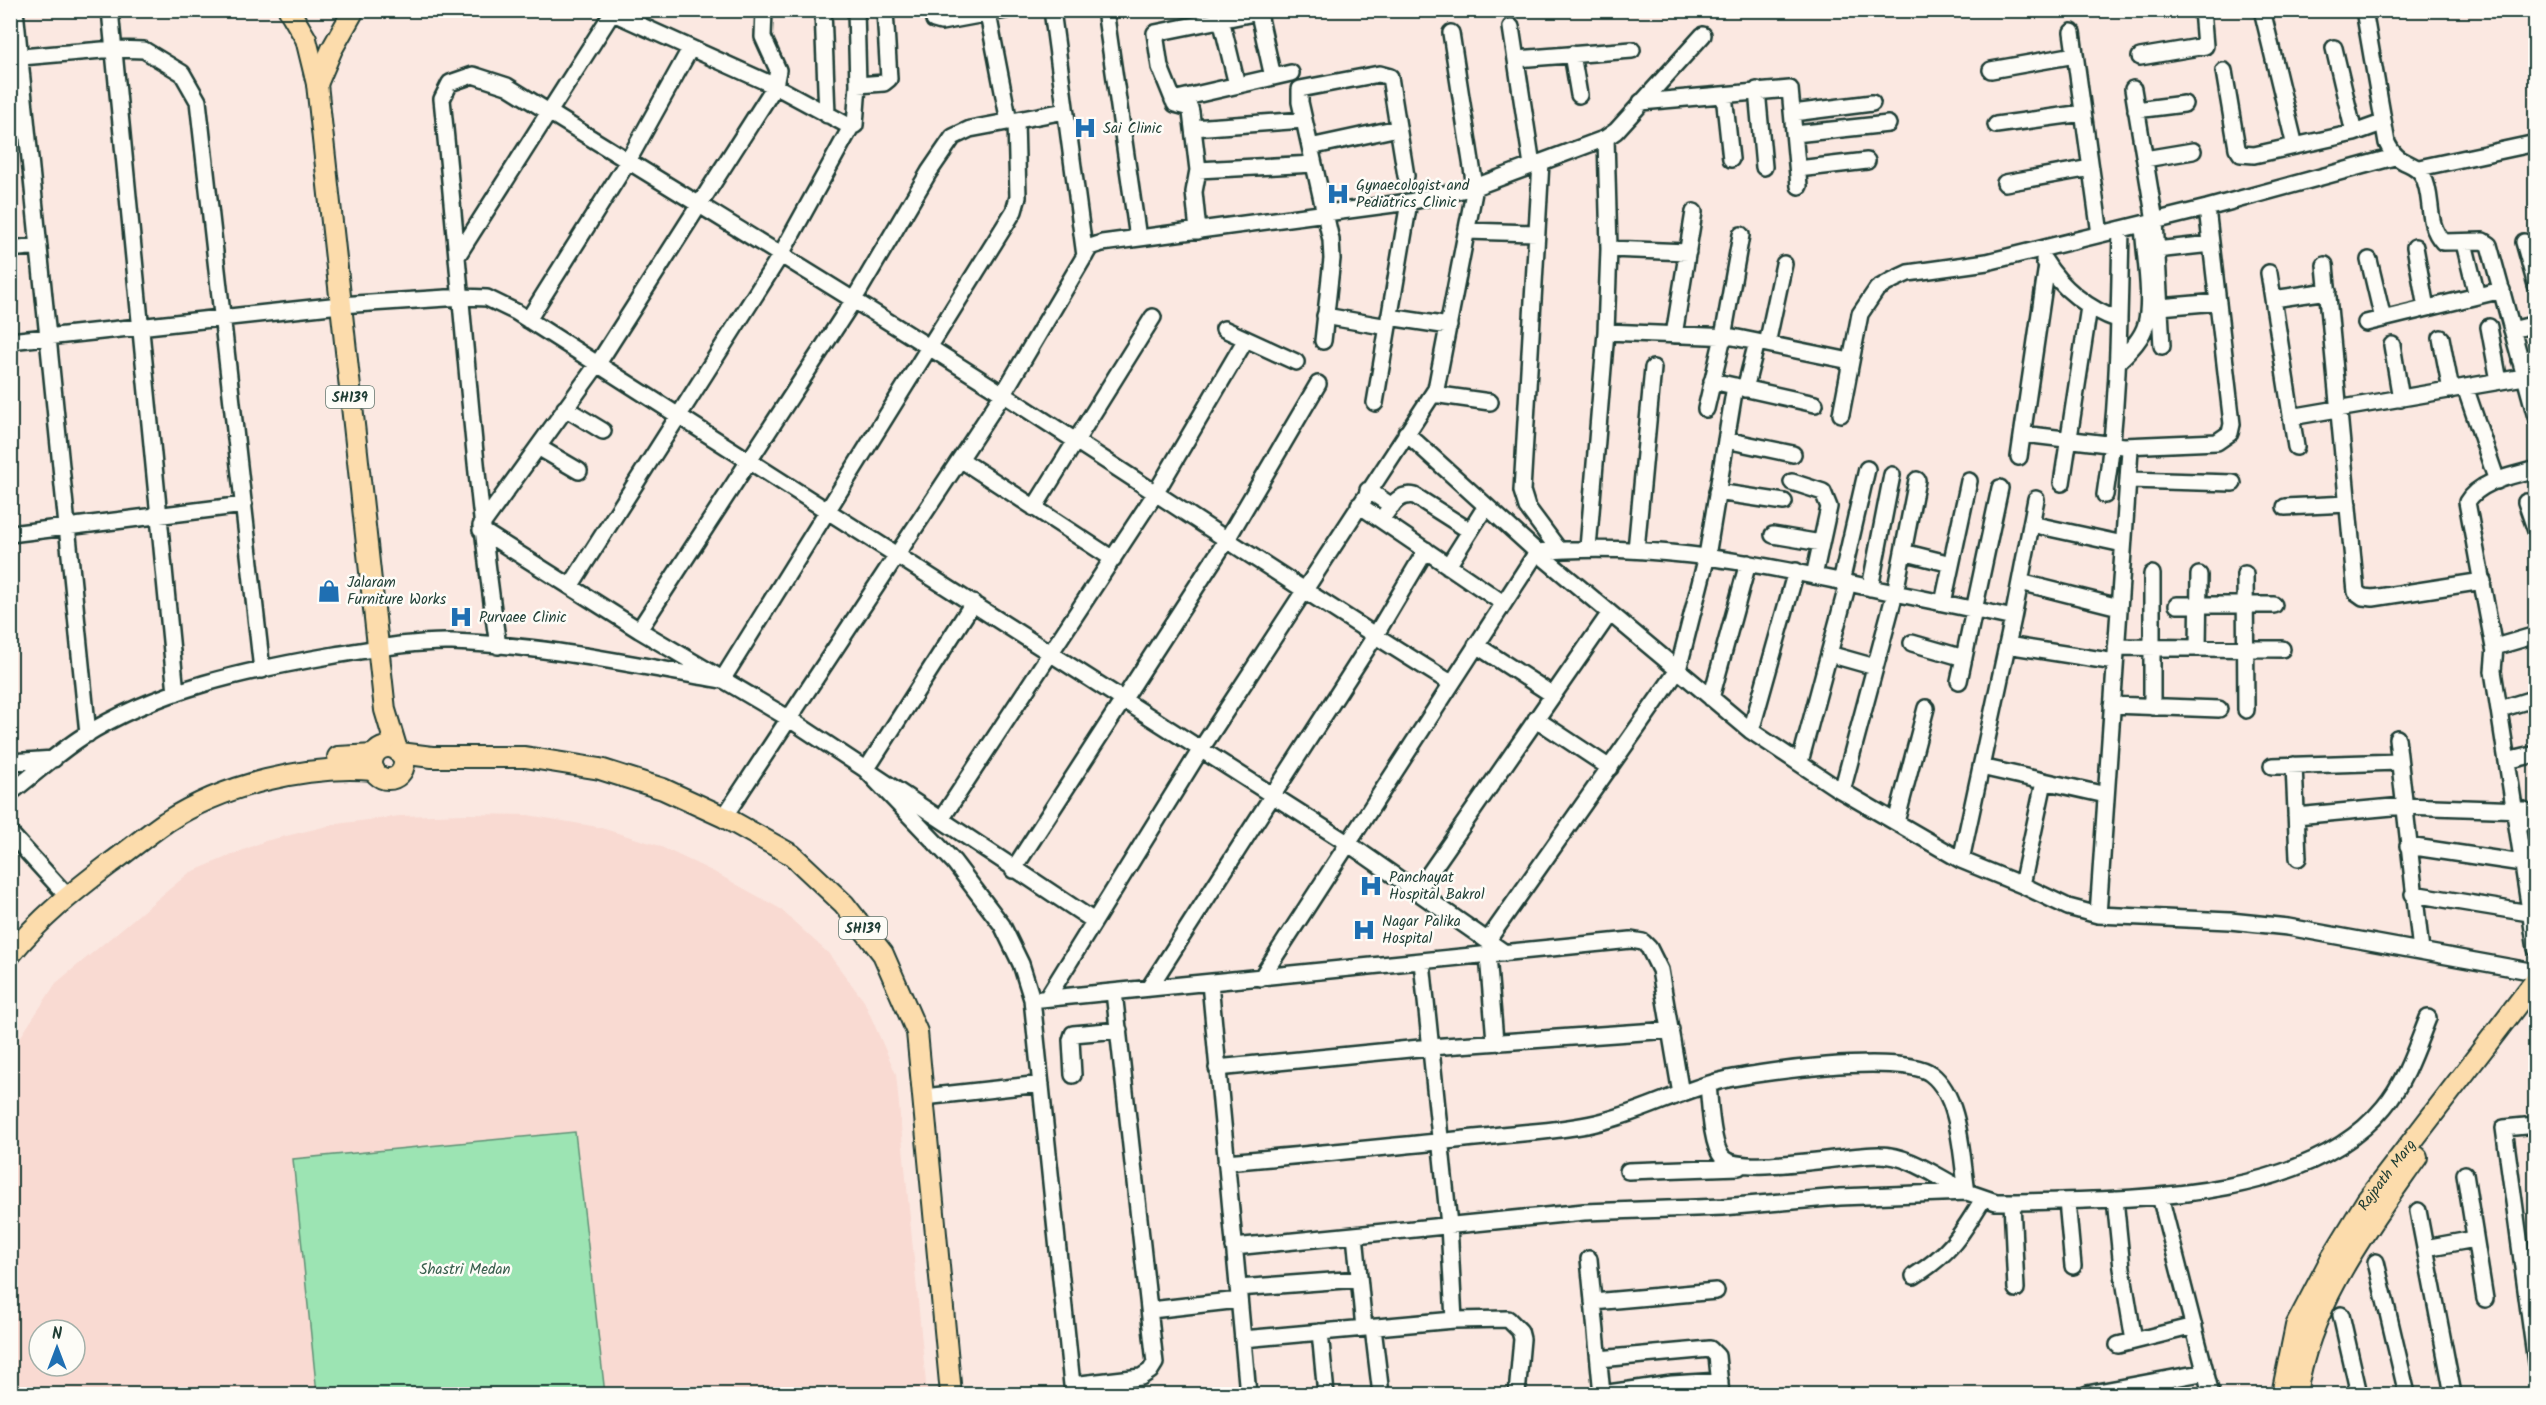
<svg xmlns="http://www.w3.org/2000/svg" width="2546" height="1405" viewBox="0 0 2546 1405" font-family="Kalam,sans-serif">
  <rect width="100%" height="100%" fill="#fbe8e1"/>
  <filter id="ink" filterUnits="userSpaceOnUse"><feTurbulence type="fractalNoise" baseFrequency=".0167" numOctaves="2"/><feDisplacementMap in="SourceGraphic" scale="12" xChannelSelector="R" yChannelSelector="G"/><feConvolveMatrix kernelMatrix="1 2 1 2 8 2 1 2 1" color-interpolation-filters="sRGB"/></filter>
  <g filter="url(#ink)">
    <path fill="#f9dad2" fill-rule="evenodd" d="M466,814l62,1 70,12 59,18 57,27 65,36 49,45 36,48 32,73 31,320h-916l-1,-341 46,-70 133,-110 76,-32 71,-17 64,-8zM39,1330h36v36h-36z"/>
    <path fill="#9ce4b3" stroke="#5e9074" stroke-width="1.5" d="M575,1132l30,262h-288l-24,-235z"/>
    <g fill="none" stroke-linecap="round" stroke-linejoin="round">
      <g stroke="#1f3d34" stroke-width="20">
        <path id="minor" d="M15,10l73,724
          M110,10l66,683
          M823,10l4,105
          M933,10l1,10 7,2 65,-12
          M1052,10l33,246
          M1105,10l33,228
          M2262,10l33,136
          M2364,10l23,133c11,24 28,17 36,33 11,21 2,47 20,66l40,-1 6,4 47,172
          M613,13l162,73 76,41
          M988,14l21,108
          M1221,19l16,66
          M1511,27l21,138
          M2072,32l28,202
          M2334,48l20,85
          M1572,54l7,41
          M2140,57l65,-11 -3,-36
          M10,58l104,-9 30,1 38,23 16,28 64,569
          M1516,59l116,-9
          M1991,70l84,-15
          M2224,71l13,77 4,6 13,1 100,-22 28,-10
          M858,85l26,-2 5,-4 -4,-69
          M2133,89l22,132 7,125
          M1757,90l7,77
          M1724,95l7,64
          M1173,100l118,-27
          M1641,102l149,-13 9,97
          M2136,110l48,-6
          M1793,113l79,-10
          M1996,125l87,-12
          M1193,128l111,-8
          M1795,134l93,-10
          M1310,147l88,-19
          M2145,159l48,-8
          M1541,162l-19,329 5,16 32,43
          M2419,168l117,-25
          M1798,169l69,-8
          M1198,170l116,-6
          M2005,183l86,-15
          M1198,231l-4,-39 4,-22 -7,-58 -1,-4 -15,-4 -15,-37 -5,-34 99,-20 5,1 14,63
          M1467,231l70,2
          M2524,242l12,43
          M2464,243l13,53
          M2415,247l11,61
          M10,249l29,-3
          M1609,249l79,3
          M2156,250l55,-6
          M458,255l156,-245
          M2044,260c17,28 45,50 75,60
          M2369,260l14,59
          M2325,265l31,327 7,5 10,1 110,-17
          M2269,273l27,174
          M2273,299l55,-8
          M2160,307l58,-5
          M1325,316l63,11
          M1389,317l60,9
          M528,320l100,-159 62,-112
          M2366,323l136,-33
          M2489,327l10,54
          M1224,329l72,33
          M2512,330l24,-6
          M1606,332l127,5 117,24
          M1674,335l20,-123
          M2441,338l10,52
          M10,341l330,-36 122,-8 25,1 29,14 833,532 156,109
          M1323,341l9,-82 -1,-19 -31,-138v-13l79,-15 11,3 16,99
          M1767,344l17,-80
          M2392,345l9,54
          M2520,360l16,-4
          M2118,362c11,-11 24,-23 28,-38 7,-28 -2,-71 -3,-100
          M1712,381l103,23
          M2465,387l32,94
          M1745,389l12,-47
          M1433,394l57,8
          M1375,403l34,-201
          M565,408l38,23
          M1706,409l17,-72 18,-102
          M1841,414l19,-100 17,-25 16,-9 15,-7 79,-11 220,-54 187,-51
          M2291,417l233,-40
          M1406,433l131,119 214,179 84,56 126,73 61,25 46,22 30,8 132,6 58,6 247,45
          M2023,434l101,12 6,4 -32,465
          M1726,440l67,14
          M2124,446l93,-4 13,-9 2,-9 -25,-216
          M538,447l41,24
          M2019,457l28,-192
          M960,459l153,100
          M2129,480l104,3
          M1792,482l31,10 6,15 -15,69
          M2062,483l27,-176
          M1368,490l24,16
          M1717,492l67,10
          M2105,495c14,-88 14,-177 16,-266
          M2526,502l10,29
          M1359,505l144,98
          M2285,507l63,-3
          M1034,508l119,-191
          M1381,520c9,-12 17,-28 34,-24l55,35
          M2031,524l92,20
          M481,526l116,-161 178,-279 3,-16 -15,-33 1,-27
          M481,530l158,100 149,88 306,203
          M10,534l234,-29
          M1773,535l48,8
          M1588,548l18,-216 3,-83 -3,-111
          M1636,550l17,-182
          M1537,552c103,-10 202,8 302,29 58,13 116,24 174,37
          M1903,552l48,12
          M1448,566l38,-60
          M2245,574l1,136
          M1841,582l26,-113
          M2020,582l99,25
          M571,585l209,-329 71,-129 4,-2 3,-40 -2,-75
          M1870,588l22,-113
          M973,603l-107,167 88,92 48,63 19,39 11,35 40,386 69,-8 9,-6 5,-8 -41,-371
          M1943,603l26,-122
          M2177,605h97
          M639,630l214,-329 76,-129 24,-35 17,-8 95,-18
          M2536,635l-41,12 -2,24 43,278
          M1912,643l52,15
          M1476,645l77,50
          M2007,645l108,17
          M498,646c-26,-181 -37,-365 -56,-547l8,-16 23,-8 34,11c165,103 332,203 496,308 150,96 297,196 448,289
          M2116,647l166,2
          M2198,648l1,-73
          M2494,648l-27,-146c13,-22 46,-26 69,-33
          M1829,654l46,13
          M1959,681l41,-193
          M1711,698l37,-135
          M2112,705l107,4
          M2152,707v-133
          M2507,707l29,-9
          M1536,719l74,49
          M1751,731l45,-160
          M2397,738l24,213
          M2515,759l21,-5
          M10,762l44,-3
          M1800,762l48,-179
          M2294,765l4,93
          M2272,766l127,-4
          M1981,767l125,28
          M1842,791l53,-198 22,-113
          M10,793c24,-18 47,-40 72,-56 75,-48 166,-67 253,-82 38,-6 79,-14 117,-13 91,3 181,23 270,38l292,-469 4,-14 -2,-76
          M2296,816l107,-10 121,4
          M724,817l279,-423 87,-147 12,-4 307,-41 66,-15 131,-49 10,-7 87,-96
          M942,818l213,-324 91,-155
          M1896,822l30,-114
          M2525,822l11,-3
          M10,833l58,64
          M2408,846l114,17
          M1961,860l52,-242 23,-119
          M1013,870l213,-329 92,-157
          M2022,885l22,-103
          M1418,890l192,-277
          M2413,894l116,19
          M1488,940l190,-270 29,-114 28,-170
          M1488,955l7,86
          M1422,962l27,263 5,95
          M1261,978l276,-426
          M1210,983l38,411
          M1149,988l226,-352 51,-86
          M1047,998l154,-249 235,-360 39,-202 -24,-154
          M1041,999l590,-59 12,2 6,6 11,22 21,124
          M1217,1068l213,-21 241,-17
          M1073,1075l-2,-35 2,-6 46,-4
          M1708,1085c2,17 3,59 14,72 17,20 128,-3 158,-2 30,0 58,23 84,35
          M924,1097l117,-13
          M2536,1125l-32,3 32,235
          M1226,1162c89,-8 178,-16 267,-26 33,-4 70,-5 103,-13 42,-9 79,-30 120,-41 36,-10 187,-30 215,-8 30,23 30,82 36,118l29,10h16c114,-3 294,1 372,-95 21,-25 32,-59 44,-89
          M1628,1171l111,-4
          M2465,1174l20,125
          M2160,1196l51,198
          M2115,1199l7,69 12,73
          M2067,1201l6,65
          M2012,1202l4,87
          M2418,1211l35,183
          M1355,1235l9,93
          M1234,1247l350,-35 139,-5 117,-10 127,-5
          M2425,1248l50,-9
          M1589,1259l13,135
          M2376,1262l31,132
          M1914,1276c37,-23 47,-41 69,-77
          M1238,1288l121,-9
          M1593,1302l123,-11
          M1151,1310l88,-10
          M2341,1315l18,79
          M1373,1328l8,66
          M1320,1332l6,62
          M1243,1339l211,-19 54,-1 12,12 2,8 -5,55
          M2118,1345l76,-19
          M1599,1359l111,-10 7,7 4,38
          M2167,1380l3,14
          M1601,1394l71,-10 48,-3
          M2087,1394l119,-22"/>
      </g>
      <g stroke="#1f3d34" stroke-width="24">
        <g id="major">
          <path d="M289,10l17,29 11,45 68,626 12,40"/>
          <path d="M317,84l15,-35 22,-39"/>
          <circle cx="388" cy="763" r="16"/>
          <path d="M400,753l32,4h93l75,12 63,20 61,28 68,38 52,49 39,50 34,78 34,362"/>
          <path d="M338,757l36,-2"/>
          <path d="M10,955c29,-36 64,-64 101,-92 18,-13 36,-28 55,-41 57,-37 141,-58 208,-52"/>
          <path id="s1" d="M2282,1394l14,-68 35,-67 36,-59 169,-220"/>
          <path d="M2296,1394c14,-91 70,-164 121,-237"/>
        </g>
      </g>
      <use href="#minor" stroke="#fdfcf7" stroke-width="15"/>
      <use href="#major" stroke="#fcdcac" stroke-width="20"/>
    </g>
  </g>
  <defs>
    <g id="hospital-bare" transform="scale(1.8)"><path d="M-5-5h3v3.5h4V-5h3V5h-3V1.5h-4V5h-3Z" fill="#1f6fb2" stroke="#fdfcf7" stroke-width="2.5" paint-order="stroke"/></g>
    <g id="shop-bare" transform="scale(1.8)"><path d="M-5-2.5h2.3a2.7 3.5 0 0 1 5.4 0H5L5.5 6h-11ZM-1.5-2.5h3a1.5 2.3 0 0 0-3 0Z" fill="#1f6fb2" stroke="#fdfcf7" stroke-width="2.5" paint-order="stroke"/></g>
  </defs>
  <g fill-rule="evenodd">
    <use href="#hospital-bare" x="1085" y="128"/>
    <use href="#hospital-bare" x="1338" y="194"/>
    <use href="#shop-bare" x="329" y="591"/>
    <use href="#hospital-bare" x="461" y="617"/>
    <use href="#hospital-bare" x="1371" y="886"/>
    <use href="#hospital-bare" x="1364" y="930"/>
  </g>
  <g text-anchor="middle" stroke-width="5" stroke-linejoin="round" paint-order="stroke">
    <g fill="#fdfcf7" stroke="#62766e" stroke-width="1.5">
      <rect x="326" y="386" width="48" height="22" rx="4.5"/>
      <rect x="839" y="917" width="48" height="22" rx="4.5"/>
    </g>
    <g font-size="14" font-weight="bold" fill="#1f3d34">
      <text x="350" y="402">SH139</text>
      <text x="863" y="933">SH139</text>
    </g>
    <g font-size="15" fill="#1f3d34" stroke="#fdfcf7" text-anchor="start">
      <text x="1103" y="133">Sai Clinic</text>
      <text x="1356" y="190">Gynaecologist and<tspan x="1356" dy="17">Pediatrics Clinic</tspan></text>
      <text x="347" y="587">Jalaram<tspan x="347" dy="17">Furniture Works</tspan></text>
      <text x="479" y="622">Purvaee Clinic</text>
      <text x="1389" y="882">Panchayat<tspan x="1389" dy="17">Hospital Bakrol</tspan></text>
      <text x="1382" y="926">Nagar Palika<tspan x="1382" dy="17">Hospital</tspan></text>
    </g>
    <g font-size="15" fill="#1f3d34" stroke="#fdfcf7">
      <text dy="5" stroke="none"><textPath href="#s1" startOffset="246">Rajpath Marg</textPath></text>
    </g>
    <g font-size="15" fill="#385e4d" stroke="#fdfcf7">
      <text x="465" y="1274">Shastri Medan</text>
    </g>
  </g>
  <rect width="2546" height="1405" fill="none" stroke="#fdfcf7" stroke-width="36"/>
  <rect x="18" y="18" width="2510" height="1369" fill="none" stroke="#1f3d34" stroke-width="2" filter="url(#ink)"/>
  <g transform="translate(57 1348)"><circle r="28" fill="#fdfcf7" stroke="#a4b0a9" stroke-width="1.5"/>
  <path d="M0-4.5L10 22L0 15L-10 22Z" fill="#1f6fb2"/>
  <text y="-9" font-size="16" font-weight="bold" text-anchor="middle" fill="#1f3d34">N</text>
  </g>
</svg>
